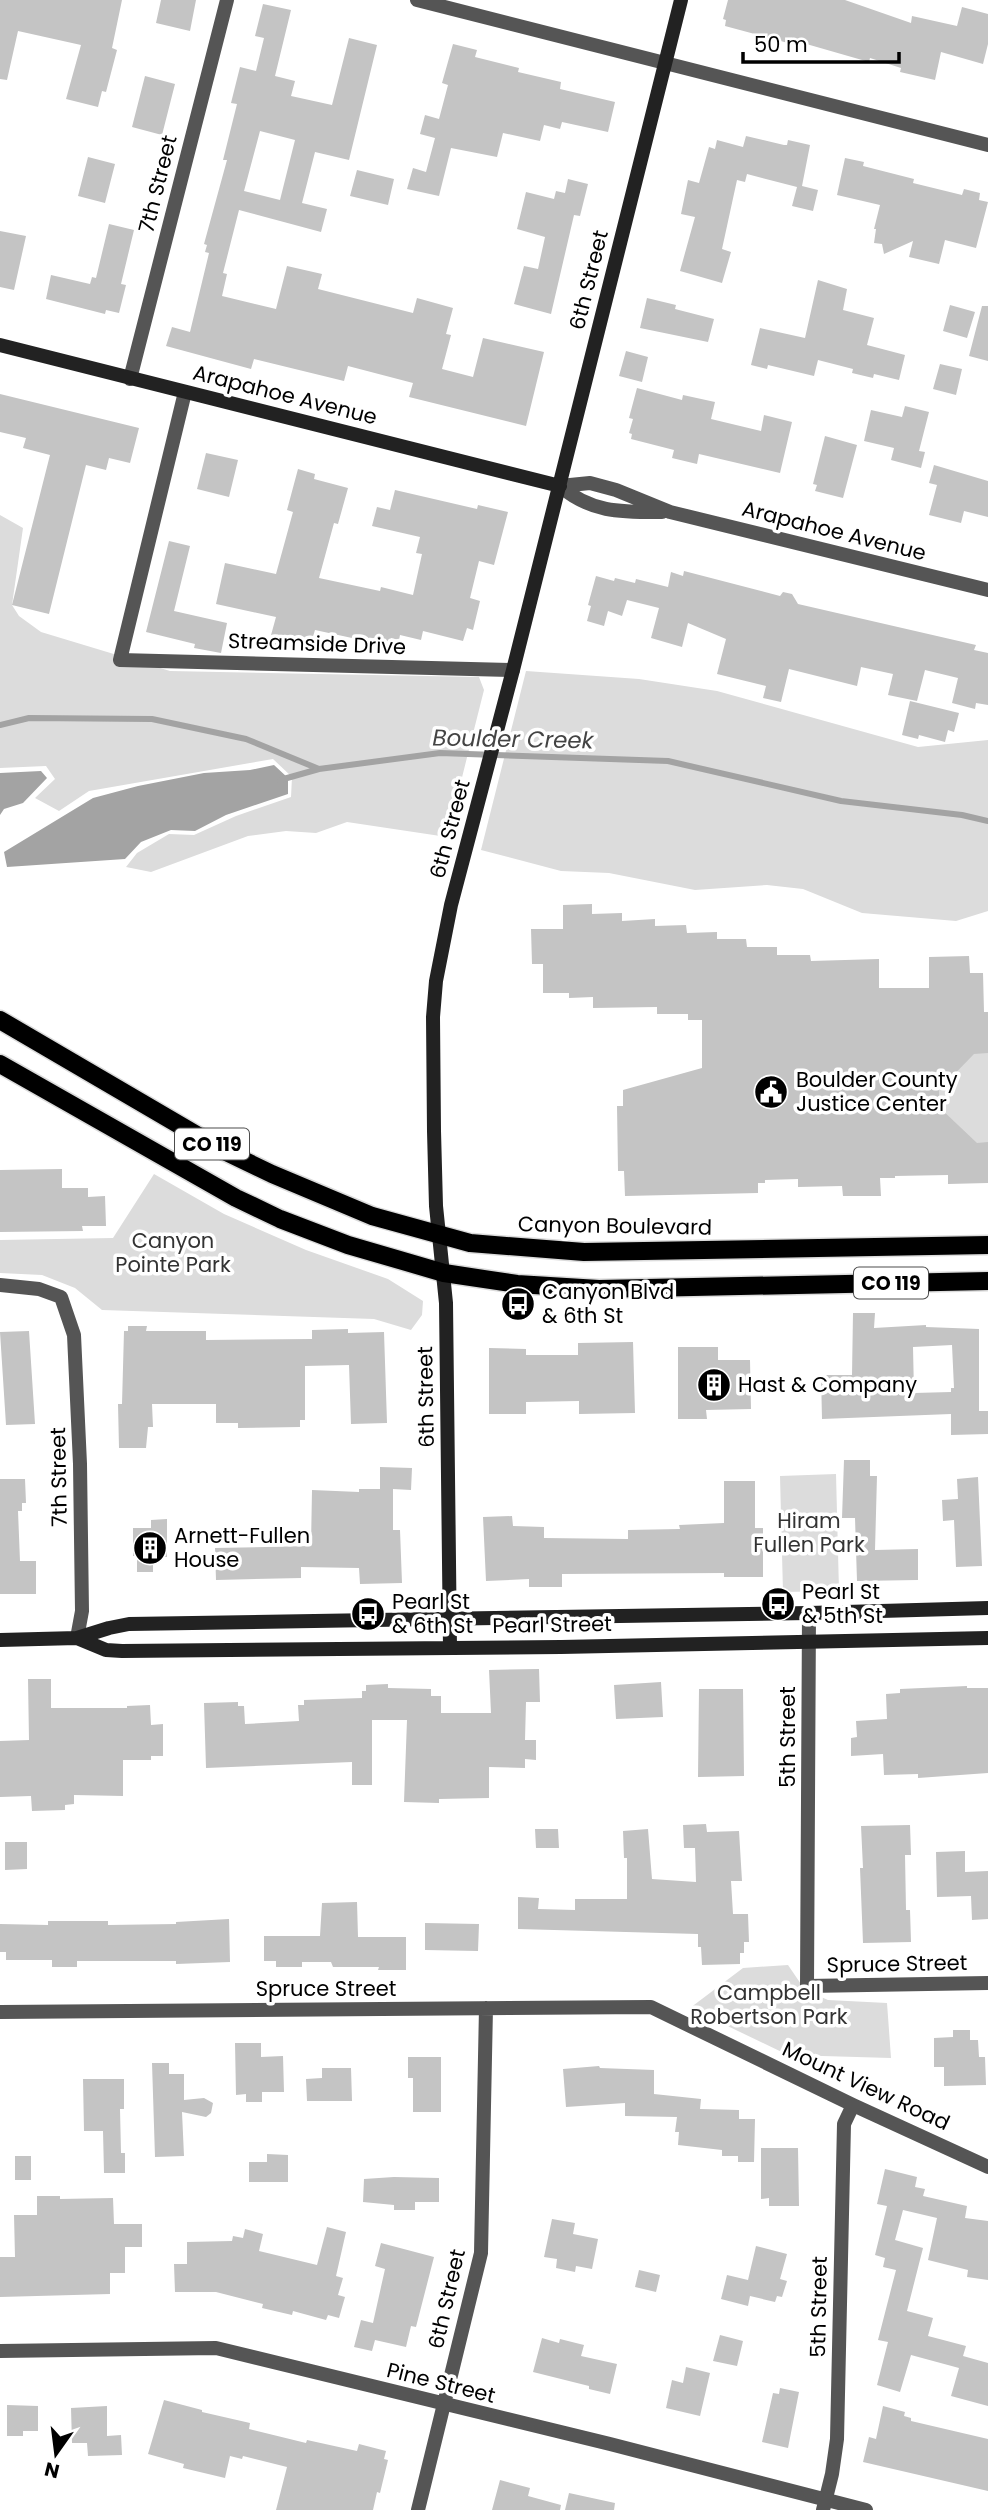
<svg xmlns="http://www.w3.org/2000/svg" width="988" height="2510" viewBox="0 0 988 2510" font-family="Poppins,sans-serif">
  <rect width="100%" height="100%" fill="#fff"/>
  <path fill="#dcdcdc" d="M0,515l23,13 -11,77 7,11 22,16 129,39 309,6 5,13 -37,147 -100,-15 -31,11 -30,-2 -38,5 -97,36 -25,-5 11,-14 32,-19 25,1 42,-19 55,-19 1,-20 -19,-18 -184,32 -30,20 -24,-13 20,-19 -9,-13 -46,2z
    M526,671l113,8 78,12 201,56 70,-7v171l-32,10 -94,-8 -59,-24 -36,-4 -72,5 -86,-17 -48,-2 -80,-21z
    M988,1025v145l-70,-29 26,-115z
    M154,1174l70,40 82,36 82,29 35,22 -1,14 -11,15 -37,-11 -272,-9 -27,-22 -33,-13 -42,-2v-33l113,-2z
    M836,1474l3,117 -56,1 -3,-116z
    M788,1965l17,25 23,10 59,3 4,55 -103,-3 -98,-47 53,-40z"/>
  <path fill="#a3a3a3" d="M274,765l14,13v16l-62,21 -31,16 -24,-1 -30,12 -16,17 -118,8 -3,-15 89,-54 45,-12 66,-13 46,-3z
    M41,771l6,7 -24,25 -19,6 -4,6v-42z"/>
  <g fill="none" stroke-linecap="round" stroke-linejoin="round">
    <path stroke="#a3a3a3" stroke-width="6" d="M0,725l29,-7 123,1 94,20 73,30 121,-16 228,8 173,40 121,14 26,6
      M280,780l39,-11"/>
  </g>
  <path fill="#c4c4c4" fill-rule="evenodd" d="M0,0h122l-10,48 5,2 -11,42 -4,-1 -4,16 -32,-8 15,-54 -63,-14 -11,49 -7,-1z
    M161,0h35l-6,31 -34,-8z
    M728,0h117l66,23 1,-7 45,10 5,-19 26,7v30l-5,20 -42,-12 -6,28 -35,-8 1,-4 -31,-10 -1,4 -80,-23 -1,4 -63,-17 1,-6 -3,-1z
    M263,4l28,6 -16,66 20,5 -4,15 41,9 17,-67 28,7 -28,115 -34,-8 -13,51 25,6 -6,23 -82,-22 -16,63 4,1 -5,22 54,13 11,-43 35,8 -4,15 95,24 4,-15 36,10 -7,26 5,1 -9,34 31,8 10,-39 61,14 -18,74 -117,-29 4,-14 -65,-17 -4,15 -90,-22 -3,10 -85,-23 6,-19 18,5 19,-79 -4,-1 2,-7 -3,-1 23,-84h-4l14,-56 -6,-1 9,-36 16,4 8,-33 -9,-2zM260,131l35,9 -15,60 -36,-9z
    M453,44l24,6 -2,7 44,11 -1,4 43,10 -1,7 55,13 -7,30 -46,-10 -2,7 -16,-4 -4,16 -37,-8 -6,24 -46,-9 -12,48 -32,-7 6,-21 13,4 9,-34 -15,-4 5,-19 14,4 9,-34 -6,-2z
    M145,76l30,8 -13,51 -30,-8z
    M746,136l38,9h3l1,-5 22,5 -8,41 16,4 -5,21 -21,-5 5,-19 -50,-13 -2,8 -8,-2 -15,69 9,3 -9,31 -42,-12 15,-54 -14,-3 7,-34 11,3 10,-36 6,2 2,-9 26,7z
    M88,157l27,7 -10,39 -27,-7z
    M845,158l19,4 -1,4 51,13 -1,4 49,12 2,-6 16,4 -1,7 9,2 -12,46 -31,-8 -6,24 -30,-7 4,-16 -29,13 -2,-10 -8,-1 2,-14h-2l6,-24 -43,-10z
    M357,170l37,9 -6,26 -38,-9z
    M568,179l20,5 -8,32 -6,-1 -23,99 -37,-10 10,-38 14,3 7,-32 -28,-8 9,-37 28,7 2,-8 9,2z
    M109,224l25,6 -13,54 5,1 -7,28 -13,-3 -1,4 -59,-15 5,-24 39,9 2,-7 4,1z
    M0,231l26,5 -12,54 -14,-3z
    M818,280l29,9 -4,21 31,8 -7,27 38,10 -6,25 -25,-6 -1,4 -21,-5 1,-4 -35,-9 -4,16 -46,-11 -1,4 -16,-4 9,-37 45,10z
    M647,298l29,7 -1,4 39,10 -6,23 -68,-14z
    M950,305l25,7 -8,26 -24,-7z
    M982,306h6v55l-19,-5z
    M626,351l22,6 -6,25 -23,-6z
    M940,364l22,5 -6,26 -23,-6z
    M637,388l45,12 1,-5 32,7 -4,17 50,12 3,-16 28,7 -12,51 -81,-19 -2,10 -25,-6 2,-8 -43,-11 1,-5 -3,-1 4,-14 -4,-1z
    M0,394l139,34 -9,35 -21,-5 -3,12 -20,-5 -37,149 -37,-9 38,-150 -27,-7 3,-10 -26,-6z
    M905,406l24,6 -10,39 6,1 -4,16 -30,-8 3,-12 -30,-7 7,-31 31,7z
    M825,436l32,9 -14,53 -28,-7 2,-6 -4,-1z
    M206,453l32,7 -9,37 -32,-8z
    M934,465l54,16v36l-24,-6 -3,12 -32,-8 8,-30 -8,-2z
    M298,469l17,5 -1,5 34,9 -10,36 -4,-1 -15,55 61,13 1,-4 32,8 9,-41 -6,-1 4,-16 -48,-11 5,-19 13,3 5,-20 82,19 1,-4 30,7 -14,53 -15,-4 -9,37 10,3 -7,29 -6,-2 -4,13 -40,-10 -2,9 -21,-5 -1,5 -8,-2 -2,8 -74,-16 -6,20 -17,-4 -1,5 -23,-5 8,-29 -60,-13 9,-41 51,11 17,-62 -6,-2z
    M169,541l21,5 -16,65 53,12 -6,30 -27,-5 1,-4 -49,-12z
    M684,571l96,25 3,-4 9,2 6,10 178,41 -2,5 14,3v52l-12,-2 -1,6 -23,-6 6,-25 -33,-8 -8,31 -29,-6 5,-21 -32,-7 -4,19 -68,-17 -8,33 -18,-4 3,-12 -49,-12 9,-35 -38,-16 -6,24 -31,-9 8,-30 -32,-8 -5,16 -14,-5 -4,15 -17,-5 4,-15 -3,-1 8,-29 18,5 1,-3 20,5 1,-4 32,8 3,-15 12,4z
    M910,701l49,12 -5,19 -6,-2 -3,12 -26,-7 -1,4 -16,-4z
    M592,904v10l30,-1v8l33,-2v7l31,-1 1,8 30,-1v7h29l1,8h30v8h33l1,6 68,-2v29h50v-31l40,-1 1,17h13l1,39h4v41l-14,1 -35,36v17l38,36 11,-1v41l-40,1v-9l-53,1v2h-15l1,18h-38l-1,-10 -44,1v-8l-33,1v3h-7v10l-133,3 -1,-25h-6l-1,-65h6v-16l79,-22v-48h-14v-6h-31v-7l-64,1v-11l-24,1v-5h-26v-29h-11l-1,-35h32v-24z
    M62,1169v19h26v9l17,-1 1,30h-24l1,5 -83,1v-62z
    M853,1313h22l-1,15 52,-3v2l53,2v82h9v23l-37,1v-21l-129,5 -1,-44h31zM952,1345l2,43h-3v4l-37,1 -1,-46z
    M128,1326h19l-1,5h60v9l106,-1v-9l36,-1v4l36,-1 3,91 -36,1 -2,-59 -44,1v54h-5v7l-62,1v-5h-22v-19h-64l1,23h-5l-2,21h-27l-1,-44h4l2,-73h4z
    M29,1331l6,93 -29,1 -6,-93z
    M633,1342l2,71 -56,1v-13l-53,1v12h-37v-66l37,1v6h52v-12z
    M678,1347h40v13h32l1,49 -45,1 1,9h-29z
    M844,1460h26v16h7l-2,74 43,-1v31l-61,1 -2,-63h-13z
    M380,1467l32,1 -1,22 -18,-1v41h7l2,53 -42,1 -1,-16 -58,-1v11l-85,2 -1,-32 96,-2 1,-56 47,2v-3h21z
    M978,1477l4,89 -26,1 -2,-47 -11,1 -1,-21 16,-1 -1,-20z
    M0,1479h25l1,24h-4v8h-4l2,50h16v33h-36z
    M724,1481h31v47h8v49h-39v-4l-162,1v13h-33v-8l-43,2 -3,-64 29,-1 1,10 31,1v11l84,1v-9l52,-1 -1,-4 45,-2z
    M167,1519v38h-14v15h-16v-16h-4v-28h18v-8z
    M539,1669l1,33h-14l-1,38h11v20l-11,-1v9l-36,-1v31l-50,1v4l-35,-1 3,-82h-35v65h-20v-23l-146,6 -2,-65 34,-1v4h6l1,18 54,-3 -1,-16h6v-5l58,-2v-7h4v-6l22,-1v4l43,1v7h10v17h50l-2,-43z
    M28,1679h23v29h76v-2l23,-1 1,20 12,-1v32h-12v4h-28v36l-49,-1v9l-9,1v5l-33,1 -1,-15 -31,1v-56l29,-1z
    M661,1682l2,35 -47,2 -2,-34z
    M967,1686v2h21v85l-70,5v-4l-34,1 -1,-21 -32,2v-18l6,-1 -1,-16 31,-2 -1,-25 14,-1v-4z
    M699,1689h44l1,87 -46,1z
    M706,1824l1,8 32,-1 3,50h-11l2,33h15l1,28h-5v11h-4v11l-38,1 -1,-18h-3v-13l-180,-5v-32l21,1 -1,11 37,1v-11h52v-41h-3l-1,-27 25,-2 4,50 44,3 -1,-34h-11l-1,-23z
    M910,1825l1,30h-6l1,55h4l1,32 -48,1 -3,-75h3l-2,-42z
    M535,1829h23l1,19h-23z
    M5,1842h22v27l-22,1z
    M965,1851v21l23,-1v48l-16,1 -1,-24 -34,1 -1,-45z
    M357,1902l1,35h48v33h-28l1,-3h-46l-2,-5h-29v5h-26v-6h-12v-25h56l2,-33z
    M229,1919l1,43 -54,2v-3h-99v6h-25v-7h-46v-8h-6v-28l48,1v-4h60v4l68,-1v-2z
    M425,1923l54,1 -1,27 -53,-1z
    M953,2030h17v10h8l1,17h6l1,28 -42,1v-19h-10v-29l19,-1z
    M235,2043h26v14l22,-1 1,36h-22v10h-16v-8l-10,1z
    M408,2057h33v55h-28v-34h-5z
    M152,2063h17v11h15v26l20,-2 9,5 -2,10 -5,4 -24,-5 2,44 -29,1z
    M599,2066l1,2 54,2v24l47,5 -1,10 39,1v9h16l-1,43h-16v-6h-16v-6l-44,-5 1,-13h-4l2,-15 -52,-1v-13l-59,4 -3,-38z
    M322,2068h29l1,33h-45l-1,-22 16,-1z
    M83,2079h41v30h-4l1,44h4v20h-21l-1,-42h-19z
    M761,2148h37l1,58h-30v-8l-8,1z
    M267,2154l21,1v27h-39v-20h18z
    M15,2156h16v24h-16z
    M885,2169l32,8 -2,10 10,2 -2,7 44,10 -2,12 23,3v59l-21,-3 1,-7 -40,-10 9,-42 -34,-8 -8,30 28,8 -16,63 26,7 -5,18 38,10 -3,10 25,7v43l-37,-10 8,-28 -48,-13 -11,37 -23,-7 11,-43 -10,-2 18,-70 -13,-3 2,-9 -10,-3 12,-49 -10,-2z
    M394,2177l45,1v24h-24v8h-21v-5l-31,-3 1,-23z
    M37,2196h23v3l53,-1 1,26h28v23h-17v26h-15v21l-110,3v-40h15l-1,-42h23z
    M552,2219l23,4 -2,11 25,5 -6,30 -16,-3 -1,6 -19,-4 1,-9 -13,-2z
    M327,2227l19,5 -10,44 7,2 -5,17 7,2 -6,21 -11,-3 -2,5 -33,-9 -1,4 -30,-7 1,-4 -47,-12h-41l-1,-28h13v-22l45,-1 1,-5 10,2 2,-9 18,5 -4,17 58,14z
    M381,2243l53,14 -18,70 -5,-1 -5,21 -31,-7 -3,11 -18,-4 7,-27 12,3 12,-54 -10,-3z
    M756,2246l31,8 -7,25 7,2 -5,16 -5,-1 -2,6 -25,-6 -2,10 -27,-7 6,-24 21,5z
    M639,2270l21,5 -4,17 -21,-5z
    M720,2335l23,6 -6,25 -24,-5z
    M542,2338l17,5 1,-4 24,6 -3,11 36,8 -7,30 -21,-5v-3l-56,-14z
    M686,2367l24,6 -10,43 -34,-8 6,-28 11,3z
    M780,2388l19,4 -11,56 -26,-6 11,-49 6,1z
    M164,2400l38,10v2l48,11 -1,6 57,14 1,-3 50,11 2,-7 27,7 -2,8 4,1 -8,33 -3,-1 -4,18h-97l11,-43 -44,-11 -1,3 -12,-3 -5,22 -42,-10 1,-4 -36,-10z
    M7,2405l31,1v25h-15v5h-16z
    M107,2406v30l14,-1 1,20 -34,1 -1,-13h-15l-1,-35z
    M883,2406l22,6 -1,4 7,2v3l77,18v52l-125,-29 6,-25 7,2z
    M500,2480l30,8 -2,8 33,9 -1,5h-68z
    M569,2493l46,10 -1,7h-49z"/>
  <g fill="none" stroke-linecap="round" stroke-linejoin="round">
    <g stroke="#dbdbdb" stroke-width="21">
      <path id="primary" d="M0,1020l224,131 48,23 100,42 98,27 114,9 404,-7
        M0,1064l236,134 44,21 68,26 96,28 73,11 82,5 389,-8"/>
    </g>
    <path stroke="#555" stroke-width="14" d="M417,0l571,145
      M130,379l97,-379
      M185,392l-65,268 393,10
      M560,486l30,-3 26,7 54,22 318,78
      M560,486c31,27 62,26 102,26
      M0,1285l39,4 22,8 13,38 6,129 2,147 -5,27
      M809,1613l-2,373 181,-3
      M0,2012l651,-5 202,98 135,62
      M0,2351l216,-3 394,96 256,66
      M418,2510l63,-257 5,-245
      M823,2510l9,-36 5,-35 7,-315 9,-19"/>
    <path stroke="#222" stroke-width="14" d="M0,345l560,141
      M77,1638l29,12 16,1 439,-4 427,-9
      M0,1640l77,-2 32,-10 20,-4 680,-11 179,-5
      M450,1648l-4,-345 -10,-97 -2,-75 -1,-114 3,-36 15,-76 62,-235 168,-670"/>
    <use href="#primary" stroke="#000" stroke-width="18"/>
  </g>
  <defs>
    <g id="civic-disc" transform="scale(1.75)"><circle r="9.5" fill="#000" stroke="#fff"/><path d="M-.6-6.5H3V-4.5H.6V-3L4-1V1h2V6H-6V1h2V-1L-.6-3ZM-1.2 2.5V6h2.4V2.5Z" fill="#fff"/></g>
    <g id="bus-disc" transform="scale(1.75)"><circle r="9.5" fill="#000" stroke="#fff"/><path d="M-5-6H5V4H4V6H2V4H-2V6H-4V4H-5ZM-3.5-4V0h7V-4ZM-3.5 1.2v1.5H-2V1.2ZM2 1.2v1.5H3.5V1.2Z" fill="#fff"/></g>
    <g id="building-disc" transform="scale(1.75)"><circle r="9.5" fill="#000" stroke="#fff"/><path d="M-4-6H4V6H1V3H-1V6H-4ZM-2.5-4.3h1.7v1.8h-1.7ZM.8-4.3h1.7v1.8H.8ZM-2.5-1h1.7V.8h-1.7ZM.8-1h1.7V.8H.8Z" fill="#fff"/></g>
  </defs>
  <g fill-rule="evenodd">
    <use href="#civic-disc" x="771" y="1092"/>
    <use href="#bus-disc" x="518" y="1304"/>
    <use href="#building-disc" x="714" y="1385"/>
    <use href="#building-disc" x="150" y="1548"/>
    <use href="#bus-disc" x="778" y="1604"/>
    <use href="#bus-disc" x="368" y="1614"/>
  </g>
  <g text-anchor="middle" stroke-width="7" stroke-linejoin="round" paint-order="stroke">
    <g fill="#fff" stroke="#4c4c4c" stroke-width="2">
      <rect x="175" y="1128.5" width="74" height="31" rx="5"/>
      <rect x="854" y="1267.5" width="74" height="31" rx="5"/>
    </g>
    <g font-size="19" font-weight="bold" fill="#000">
      <text x="212" y="1151">CO 119</text>
      <text x="891" y="1290">CO 119</text>
    </g>
    <g font-size="21" fill="#000" stroke="#fff">
      <text transform="translate(158 184) rotate(-76)" y="7">7th Street</text>
      <text transform="translate(589 280) rotate(-76)" y="7">6th Street</text>
      <text transform="translate(285 395) rotate(14)" y="7">Arapahoe Avenue</text>
      <text transform="translate(834 531) rotate(14)" y="7">Arapahoe Avenue</text>
      <text transform="translate(317 644) rotate(2)" y="7">Streamside Drive</text>
      <text transform="translate(450 829) rotate(-75)" y="7">6th Street</text>
      <text transform="translate(615 1226) rotate(1)" y="7">Canyon Boulevard</text>
      <text transform="translate(426 1397) rotate(-91)" y="7">6th Street</text>
      <text transform="translate(59 1477) rotate(-91)" y="7">7th Street</text>
      <text transform="translate(552 1625) rotate(-1)" y="7">Pearl Street</text>
      <text transform="translate(788 1737) rotate(-90)" y="7">5th Street</text>
      <text transform="translate(897 1964) rotate(-1)" y="7">Spruce Street</text>
      <text x="326" y="1996">Spruce Street</text>
      <text transform="translate(866 2086) rotate(25)" y="7">Mount View Road</text>
      <text transform="translate(447 2299) rotate(-77)" y="7">6th Street</text>
      <text transform="translate(819 2307) rotate(-89)" y="7">5th Street</text>
      <text transform="translate(441 2383) rotate(14)" y="7">Pine Street</text>
    </g>
    <g font-size="21" fill="#000" stroke="#fff" text-anchor="start">
      <text x="796" y="1087">Boulder County<tspan x="796" dy="24">Justice Center</tspan></text>
      <text x="542" y="1299">Canyon Blvd<tspan x="542" dy="24">&amp; 6th St</tspan></text>
      <text x="738" y="1392">Hast &amp; Company</text>
      <text x="174" y="1543">Arnett-Fullen<tspan x="174" dy="24">House</tspan></text>
      <text x="802" y="1599">Pearl St<tspan x="802" dy="24">&amp; 5th St</tspan></text>
      <text x="392" y="1609">Pearl St<tspan x="392" dy="24">&amp; 6th St</tspan></text>
    </g>
    <g font-size="21" fill="#333" stroke="#fff">
      <text x="173" y="1248">Canyon<tspan x="173" dy="24">Pointe Park</tspan></text>
      <text x="809" y="1528">Hiram<tspan x="809" dy="24">Fullen Park</tspan></text>
      <text x="769" y="2000">Campbell<tspan x="769" dy="24">Robertson Park</tspan></text>
    </g>
    <g font-size="23" font-style="italic" fill="#444" stroke="#fff">
      <text transform="translate(513 739) rotate(1)" y="8">Boulder Creek</text>
    </g>
  </g>
  <g transform="translate(56 2454) rotate(194)" stroke="#ffffff" stroke-width="5" paint-order="stroke">
  <path d="M0-5L12 26L0 18L-12 26Z" fill="#000000"/>
  <text y="-10" font-size="19" font-weight="bold" text-anchor="middle" fill="#000000">N</text>
  </g>
  <path d="M743 52v10h156v-10" fill="none" stroke="#000000" stroke-width="3.5"/>
  <text x="754" y="52" font-size="21" fill="#000000" stroke="#ffffff" stroke-width="5" paint-order="stroke">50 m</text>
</svg>
